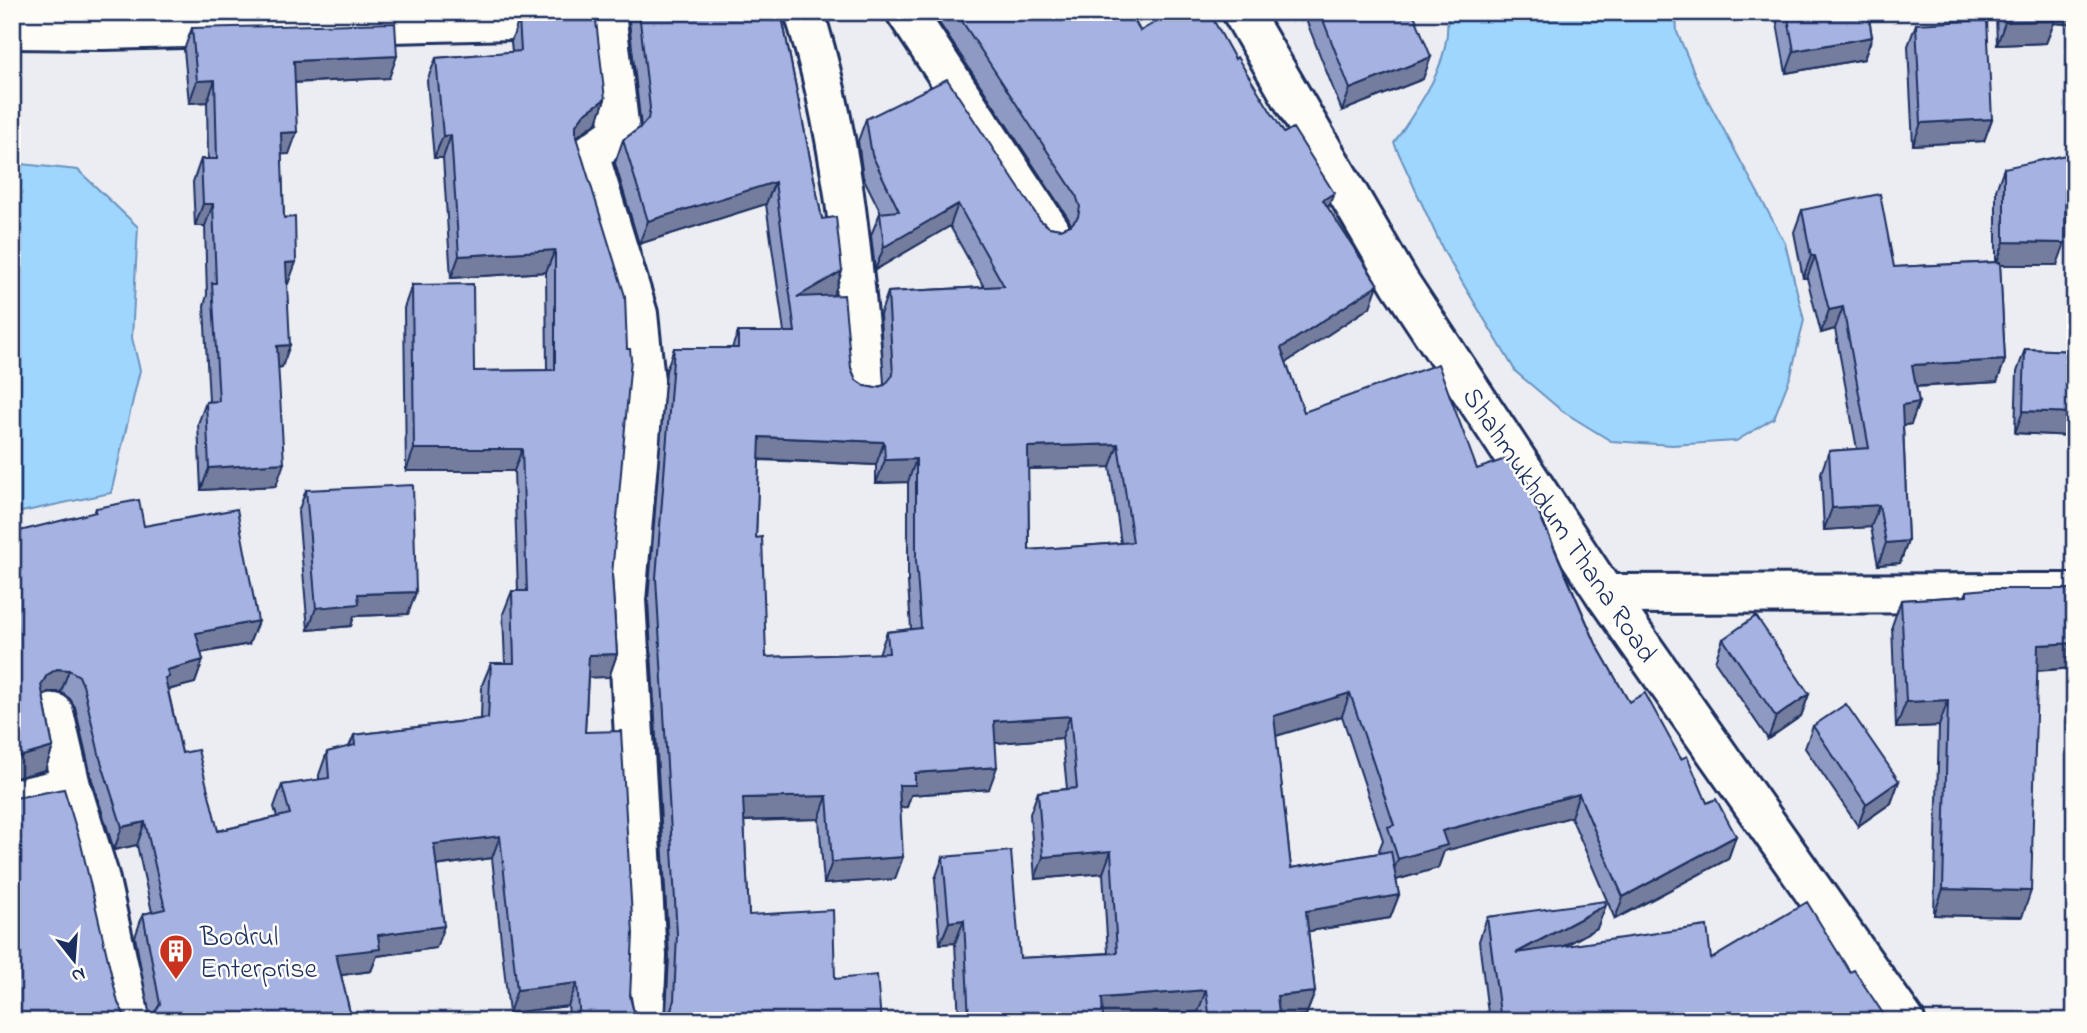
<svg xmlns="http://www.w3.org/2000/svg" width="2087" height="1033" viewBox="0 0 2087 1033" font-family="'Indie Flower',sans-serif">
  <rect width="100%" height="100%" fill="#ecedf3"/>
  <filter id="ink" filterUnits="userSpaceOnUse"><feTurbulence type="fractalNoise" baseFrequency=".0143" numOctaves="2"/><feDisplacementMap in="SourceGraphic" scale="14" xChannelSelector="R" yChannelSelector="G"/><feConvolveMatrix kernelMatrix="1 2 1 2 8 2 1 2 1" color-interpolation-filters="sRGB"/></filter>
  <g filter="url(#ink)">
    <path fill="#9ed6fe" stroke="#6a93be" stroke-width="2" d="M1447,12h229l1,20 22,52 86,159 19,77 -13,55 -17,43 -38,23 -64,4 -61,-4 -49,-30 -46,-39 -72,-120 -50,-109c27,-41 58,-79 53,-131z
      M12,163l66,7 60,57 -6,111 8,32 -29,123 -99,21z"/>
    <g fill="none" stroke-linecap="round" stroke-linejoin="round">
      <g stroke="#1b2f5e" stroke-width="44">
        <path id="minor" d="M606,12l14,120 -31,22 49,160 7,67 -19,219 21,356 -3,65
          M804,12c39,122 49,250 61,377
          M906,12l144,218
          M12,29l91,1 412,-10 46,-8
          M1605,594l470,-1
          M71,786l28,90 32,145
          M12,800l59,-14 -17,-73"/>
      </g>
      <g stroke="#1b2f5e" stroke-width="44">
        <path id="secondary" d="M1242,12l158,271 205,311 300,427"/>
      </g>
      <use href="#minor" stroke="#fdfcf7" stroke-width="38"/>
      <use href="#secondary" stroke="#fdfcf7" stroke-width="38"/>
    </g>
    <path fill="#8f9ac2" stroke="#1b2f5e" stroke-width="2" fill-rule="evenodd" d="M628,12h153l41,207 20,52 -8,23 -3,2 20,72 5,12 9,6 10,2 9,-3 -4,-70 8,-23 96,-5 -34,-61 -75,44 -4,-35 9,-22h1l-18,-36 -5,-36 8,-22 174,101 9,7 11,2 11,-4 -3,-7 -136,-206h198l10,19 95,28 93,149 42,99 -84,55 18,50 173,57 60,32 -1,4 60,139 33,58 52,57 26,44 29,33 -8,23 -113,60 -44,-102 -127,34 -6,17 -42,12 3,15 -9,23 -82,13 7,61 -9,23 -26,2v4h-81l-1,-9 -95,8v1h-144l-4,-78 -15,1 -5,-65 8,-22 77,101 88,-5 -5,-80 -68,6 -5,-65 8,-22 29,-3 -5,-51 -67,5 -6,46 -78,6 -4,12 -7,1 -5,71 -71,5 -5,-65 -75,2 5,94 86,64 46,42h-311l-2,-15 -59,7 -17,-155 -56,8v82l-59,8 -6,15 -30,4 11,46h-340l106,-18 6,11 9,5 10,1 7,-3 -15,-80 8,-23 9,-2 -15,-67 -23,5 -22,-70 -17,-73 -5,-8 -9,-7h-13l-5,3 10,52 -8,23 -33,9v-246l82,-20 2,-5 48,18 114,95 -9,23 -48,9 2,7 -8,23 -27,7 14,63 36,78 59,-14 -3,-10 8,-22 37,-5v-5l8,-23 22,-5 5,-12 127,-16 1,-34 9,-22h14l-2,-49 9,-23h6l-4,-120h-108l-2,-163 8,-23 62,86 73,-1 -1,-98 -95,6 -8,-120h-9l-7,-77 9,-23 76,-6 -1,-10 8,-23 86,80 -8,23 -21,14 36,439 5,79 -8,23h-21l-3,55 48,277 8,8 10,3 12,-3 3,-3 3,-57 -21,-357 18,-229 8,-23h58l6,-16h46l-18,-128 -127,40 -24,-81 8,-23 18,-13zM759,460l117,5v18l32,-1v101l3,46 -24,3 -8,22 -113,3 -10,-119zM1110,467l11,76 -92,7 -1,-81zM1342,716l41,124 -4,10 1,3 -89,15 -15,-132z
      M1303,12h110l10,67 -81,32z
      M1775,12h93l4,25 -8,22 -78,14z
      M1996,12h79v13l-21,-2 -8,20 -49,2z
      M1916,24l76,95 -8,22 -71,4 -5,-99z
      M192,28l197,50 -94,5 -6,71h-8l3,64 12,44 -9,22 -5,83 -4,1 -2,118 -75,4 -3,-66 8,-22 3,-1 -5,-95 3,-11 -2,-69h-10l-2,-44 8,-23h7l-1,-57 -18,1 -5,-53z
      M2004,168l53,97h-57l5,95 -8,22 -81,5 3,15 -8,22 -8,1 5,116 -8,22 -22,2 -7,-38 -47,3 -3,-57 8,-22 28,-2 -22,-120 -14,4 -14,-55h-4l-9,-46 8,-22 92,57 102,-5v-72z
      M2025,349l50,2v79l-2,6 -58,-3 2,-61z
      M306,490l110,102 -8,22 -54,2 -3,10 -43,4 -10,-118z
      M2075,589v79l-38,3 -15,246 -88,-2 5,-189 -43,2 -4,-102 9,-26 64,-4 2,-5z
      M1723,639l86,55 -8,22 -33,23 -53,-78z
      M1813,726l86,55 -8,22 -33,23 -53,-78z
      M1606,905l-9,23 -32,18 285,26 38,49h-399l-10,-80 8,-24z"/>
    <path fill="#747d9e" stroke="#1b2f5e" stroke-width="2" d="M2049,12h26v13l-21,-2 -8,20 -49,2 8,-23z
      M1872,37l-8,22 -78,14 8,-22z
      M397,56l-8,22 -103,5 8,-22z
      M1431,57l-8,22 -81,32 8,-22z
      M215,80l-8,22 -18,1 8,-22z
      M605,99l-8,23 -21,15v-12l8,-11z
      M16,117l-4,11v-10z
      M1992,119l-8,22 -71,4 8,-22z
      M297,132l-8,22 -16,1 8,-22z
      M451,135l-8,23h-9l9,-22z
      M775,182l-9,22 -127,40 9,-23z
      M1334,193l-9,23 -2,-16z
      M203,204h10l-8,22h-10z
      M958,204l-8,22 -75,44 9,-23z
      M2004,242l61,1 -8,22h-61z
      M555,250l-9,22 -95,6 8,-22z
      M1811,256h4l-8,22h-4z
      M296,262l-8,22 -10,1 8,-22z
      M842,271l-8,23 -41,24 4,-21z
      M1378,285l-8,22 -97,64 8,-23z
      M1843,307l-8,22 -14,4 8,-23z
      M290,345l-8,22 -13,1 8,-22z
      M2005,360l-8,22 -93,5 8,-22z
      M1919,402l-8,22 -17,3 8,-22z
      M2023,411l52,2v17l-2,6 -58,-3z
      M760,437l124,5 -8,23 -124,-6z
      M1118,444l-8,23 -90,2 8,-22z
      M414,449h108l-8,22h-108z
      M916,459l-8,23 -32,1 9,-23z
      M284,463l-8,23 -75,4 8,-22z
      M1879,505l-8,22 -47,3 8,-22z
      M1908,541l-8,22 -22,2 8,-22z
      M416,592l-8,22 -54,2 -3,10 -43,4 8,-22 42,-14z
      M258,621l-9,23 -62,11 9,-22z
      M2075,643v25l-47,3 10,-26z
      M617,654l-8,23 -28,1 8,-23z
      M203,660l-8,23 -36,9 8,-22z
      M57,669l12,1 -8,22h-13l-9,6 2,-13 6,-10z
      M1350,693l-8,23 -76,23 8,-23z
      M1809,694l-8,22 -33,23 8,-22z
      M1948,700l-9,26 -43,2 10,-26z
      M1070,716l-8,22 -77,6 9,-23z
      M53,747l-8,23 -33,9v-20z
      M997,767l-8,22 -78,6 -4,12 -17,1 9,-23 16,-12z
      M1899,781l-8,22 -33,23 8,-22z
      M1579,794l-8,23 -127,34 -6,17 -49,14 9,-23 44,-28z
      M827,796l-8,23 -85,2 9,-23z
      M145,822l-8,23 -23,5 8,-23z
      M500,836l-8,22 -66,9 8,-23z
      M1736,836l-8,23 -113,60 8,-22z
      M1111,851l-8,22 -68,6 8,-22z
      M903,857l-8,22 -71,5 8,-22z
      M1943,889l88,2 -9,26 -88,-2z
      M1399,895l-9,23 -92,15 8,-22z
      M1606,905l-9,23 -89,48 8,-23z
      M964,920l-9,23 -15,1 9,-22z
      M444,926l-8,22 -59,8 -6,15 -43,6 8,-23 42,-19z
      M577,983l-9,23 -59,7 8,-23z
      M1206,990l-8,22 -105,8 9,-22z
      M1315,992l-9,23 -37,3 8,-22z"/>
    <path fill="#a6b3e2" stroke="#1b2f5e" stroke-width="2" fill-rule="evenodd" d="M564,12h31l10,87 -21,15 -8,11v12l49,159 2,53h3l1,10 -19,216 5,79 -28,1 -4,77 36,-1 12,203 -3,63 3,12 8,8 10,3 12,-3 8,-7 3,-10 3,-66 -21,-356 18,-230h64v-16h57l-20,-150 -127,39 -25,-81 18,-13 7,-8 2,-11 -11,-96h142l41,207 14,-2 6,54 -45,26 47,-2 7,73 5,12 9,6 10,2 10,-3 8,-10 -5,-83 116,-6 -46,-82 -74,43 -4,-34 19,-2 -27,-56 -6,-36 81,-40 93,141 9,7 11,2 11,-4 7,-8 2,-10 -4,-12 -120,-183h174l10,19 34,-19h35l26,47 2,-2 47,76 9,-5 41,65 -11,7 55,85 -97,63 23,64 134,-48 39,105 34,-12 21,32 5,12 -3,1 62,142 33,58 16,-9 36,66 6,-3 20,47 9,-4 20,37 -113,61 -44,-103 -137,37 5,14 -49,14 -10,-32 6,-2 -44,-132 -76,23 17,152 100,-17 8,44 -93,16 9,81 -38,4 3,25h-70l-4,-31 -104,8 1,23h-134l-5,-101 -15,2 -6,-65 68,-6 9,107 97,-5 -6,-102 -68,6 -5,-65 39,-4 -7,-72 -76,5 3,46 -82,6v12h-16l4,72 -71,5 -5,-66 -84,2 6,117 84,-5 2,69 42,-4 4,46h-301l-3,-38 -60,7 -17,-154 -66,8 10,82 -66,9 2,14 -44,5 16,67h-340v-224l3,1 49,-9 17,55 37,159 6,11 9,5 10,1 10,-5 7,-11 -17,-90 22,-5 -20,-87 -23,5 -22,-69 -17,-73 -4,-9 -10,-6 -12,-1 -10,6 -6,10 12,62 -41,12v-226l84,-21v-4l43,-8 5,26 93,-17 21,112 -62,12 7,27 -36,10 2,7 -4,1 17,75 16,-3 20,81 72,-17 -8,-29 47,-7 -2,-26 28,-7 -1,-10 134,-17 3,-55h23l-2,-72h15l-5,-142h-108l-2,-164 61,-1 1,87 81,-1v-120l-96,6 -8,-121 -8,1 -7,-78 85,-7 -2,-32zM760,437l124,5 1,18 31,-1v101l5,68 -34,4 2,21 -123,4 -4,-120 -6,1zM1118,444l15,98 -104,8 -1,-103z
      M1320,12h93l18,45 -81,32z
      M1787,12h81l4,25 -78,14z
      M2005,12h49v9l-49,1z
      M1987,20l5,99 -71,4 -5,-99z
      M395,23l2,33 -103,5 3,71 -16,1 3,85 11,-1 1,45 -10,1 4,82 -13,1 7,117 -75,5 -3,-66 13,-1 -7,-118h4l-3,-79h-10l-2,-45h16l-2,-79 -18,1 -5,-53z
      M12,82l4,35 -4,1z
      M2066,155l-1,88 -61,-1v-74z
      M1880,194l14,73 106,-5 5,98 -93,5 7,37 -17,3 6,136 -22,2 -7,-38 -47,3 -3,-57 40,-3 -26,-141 -14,3 -14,-54h-4l-9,-46z
      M2025,349l50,2v62l-52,-2z
      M413,485l3,107 -58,2 1,10 -43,4 -10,-118z
      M1987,589h88v54l-37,2 -7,246 -88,-2 5,-189 -42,2 -5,-102 66,-4v-5z
      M1756,616l53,78 -33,23 -53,-78z
      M1846,704l53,77 -33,23 -53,-78z
      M1605,901l1,4 -90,48 191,-27 4,33 96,-57 43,70 4,-2 34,51h-387l-14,-104z
      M388,1019l1,2h-17z"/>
  </g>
  <defs>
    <g id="building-pin" transform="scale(1.75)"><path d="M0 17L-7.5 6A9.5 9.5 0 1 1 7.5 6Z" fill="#c8321e" stroke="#fdfcf7"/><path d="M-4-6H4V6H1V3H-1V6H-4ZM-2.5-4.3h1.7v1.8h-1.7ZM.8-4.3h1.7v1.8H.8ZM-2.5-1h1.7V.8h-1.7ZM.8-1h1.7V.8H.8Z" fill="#fff"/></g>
  </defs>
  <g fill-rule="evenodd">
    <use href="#building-pin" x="176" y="951"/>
  </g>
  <g text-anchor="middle" stroke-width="5" stroke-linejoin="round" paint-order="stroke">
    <g font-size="28" fill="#1b2f5e" stroke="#fdfcf7">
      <text transform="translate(1561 524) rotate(56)" y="10">Shahmukhdum Thana Road</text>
    </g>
    <g font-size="28" fill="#1b2f5e" stroke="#fdfcf7" text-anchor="start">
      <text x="200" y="945">Bodrul<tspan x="200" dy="32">Enterprise</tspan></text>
    </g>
  </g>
  <rect width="2087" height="1033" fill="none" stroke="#fdfcf7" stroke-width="42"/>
  <rect x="21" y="21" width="2045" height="991" fill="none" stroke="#1b2f5e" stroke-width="2.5" filter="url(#ink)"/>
  <g transform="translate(74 960) rotate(163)" stroke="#fdfcf7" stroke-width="5" paint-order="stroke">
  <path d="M0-5L12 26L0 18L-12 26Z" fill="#1b2f5e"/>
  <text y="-10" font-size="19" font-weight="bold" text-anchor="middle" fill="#1b2f5e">N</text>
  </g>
</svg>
